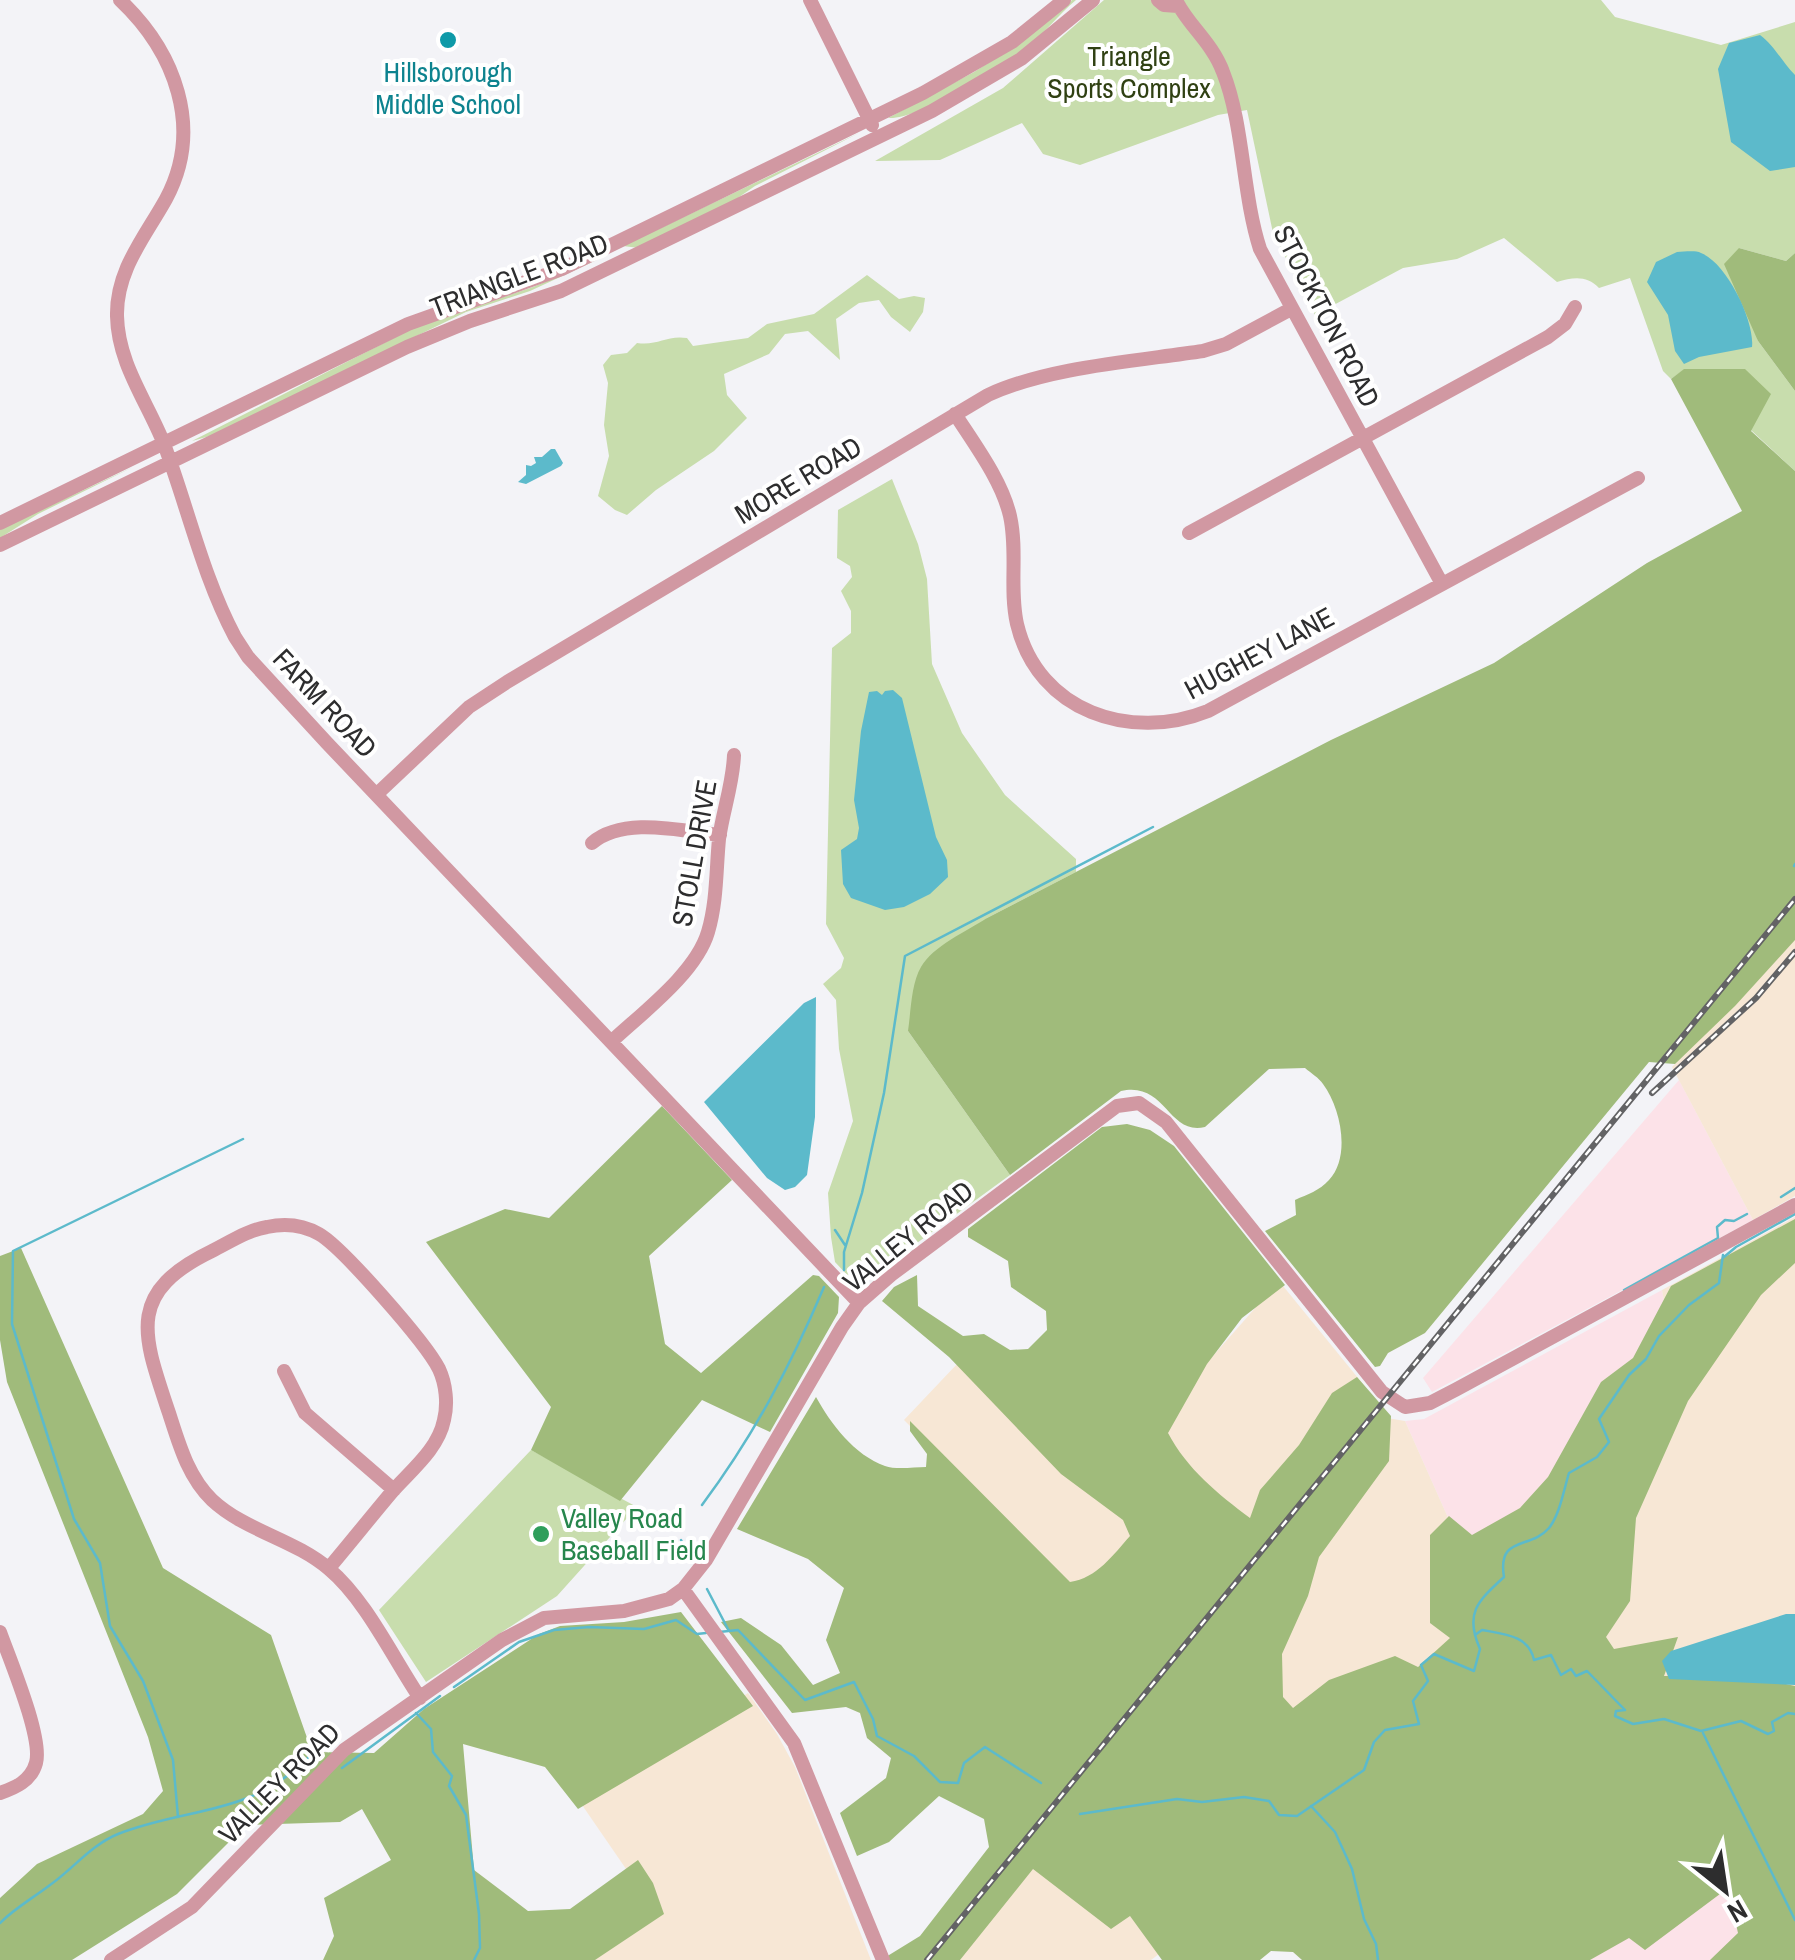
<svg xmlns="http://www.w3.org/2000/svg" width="1795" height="1960" viewBox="0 0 1795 1960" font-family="'Archivo Narrow',sans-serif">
  <rect width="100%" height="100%" fill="#f3f3f7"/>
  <path fill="#fce2e8" d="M1679,1080l74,140 -321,172 -9,-14z
    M1662,1290l3,16 -127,222 -68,39 -65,-146 19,-2z
    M1706,1864l74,93 -4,3h-191z"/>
  <path fill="#f7e7d5" d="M1795,938v258l-42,24 -81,-153z
    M1795,1217v493l-170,-23 -87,-159 127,-221 -3,-17z
    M1279,1281l88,108 -119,140 -103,-96z
    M958,1363l183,171 -61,62 -176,-176z
    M1387,1418l18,3 65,146 -23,85 -140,71 -98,-85z
    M748,1693l29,41 18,33 76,193h-280l66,-46 -77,-112z
    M1034,1865l94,48 31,41 -8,6h-196z"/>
  <path fill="#c8ddad" d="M1072,0h4c-18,15 -33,35 -51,49 -24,19 -108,72 -137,69l86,-46 44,-28z
    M1104,0h497l14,17 106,28 74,-23v231l-9,8 -47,-13 19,93 37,50v80l-110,-102 -14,10 -8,-8 -33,-93 -31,10c-12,-13 -26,-11 -42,-6l-53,-44 -47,21 -54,9 -88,47 -42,-82 -26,-123 -29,5 -138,50 -37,-11 -21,-31 -82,37 -65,1 128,-73z
    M859,133l-104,53 -23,16 -93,46 -16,-2z
    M599,259l-69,32 -64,21 -256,124 -18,5 225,-115 116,-39z
    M867,275l32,24 15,-3 11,2 -2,14 -13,20 -19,-15 -12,-17 -20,3 -23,16 4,41 -32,-29 -23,3 -16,20 -45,20 3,21 20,23 -33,33 -58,39 -29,25 -12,-5 -17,-14 11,-40 -5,-31 4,-42 -5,-18 8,-10 16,-2 10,-10c21,3 29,-8 50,-5l6,8 55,-8 19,-14 47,-10z
    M133,467l-95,47 -38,24v-9z
    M892,479l26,65 9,35 5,85 30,69 43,62 71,64v13l-89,46 -79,113 102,144 -145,106 -16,-4 -14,-15 -4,-25 -3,-44 25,-72 -14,-72 -3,-49 -13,-16 18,-16 3,-10 -18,-34 6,-276 19,-15v-22l-10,-20 11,-14 -2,-11 -13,-8 1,-48z
    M531,1450l106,57 -80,89 -131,86 -47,-72z"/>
  <path fill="#a0bb7b" d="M1739,248l47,13 9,-8v138l-37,-50 -34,-77z
    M1684,369h61l26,25 -20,37 44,40v469l-60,66 -60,58 -26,-2 -224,271 -37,20 -8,13 -5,1 -110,-136 31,-16 -1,-15c13,-6 24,-9 34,-20 22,-23 12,-72 -6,-96 -4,-6 -12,-11 -18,-16l-36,1 -64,58c-37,9 -39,-46 -84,-36l-111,84 -102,-144c3,-20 3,-47 13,-64 12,-21 46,-36 66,-49l344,-178 163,-77 153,-100 95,-52 -71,-132z
    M662,1106l70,74 -83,76 16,88 36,29 112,-98 6,1 20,21 -1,16 -68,119 -68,-32 -82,101 -89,-51 20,-43 -125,-165 79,-33 44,9z
    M1127,1124l23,6 24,16 111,139 -43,33 -35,46 -39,69c19,36 50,61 82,85l10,-28 39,-45 33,-52 25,-16 34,39 -2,45 -70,96 -11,39 -26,58 1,43 10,11 36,-28 66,-24 23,11 32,-29 -20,-15v-88l19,-19 23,19 48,-27 28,-31 53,-95 32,-24 38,-72 124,-67v44l-34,32 -73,106 -52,117 -6,83 -24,36 8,12 64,-12 -14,39h86l45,10v274h-85l28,-27 -10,-45 -83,62 -16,-12 -39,22h-288l-9,-8 -22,-1 -11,9h-98l-32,-44 -19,13 -78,-60 -73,91h-79l39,-24 69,-89 -5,-28 -45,-23 -50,46 -32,14 -17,-43 46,-35 5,-20 -24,-20 -7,-25 -14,-6 -54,6 -71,-91 20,-4 40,27 32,40 27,-12 -14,-33 18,-52 -36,-29 -71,-30 79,-132c15,27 38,58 69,69 11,4 29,1 41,1l1,-13 -17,-23v-10l160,161c27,-4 43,-27 60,-46l-7,-16 -62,-46 -112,-117 -67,-56 12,-14 23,-12 1,31 45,30 21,-2 26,16 18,-1 19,-19 -1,-19 -35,-24 -3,-26 -40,-24v-8l134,-102z
    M21,1248l142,320 108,67 41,117 62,1 50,-44 115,-75 21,-8 64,-4 57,-10 72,94 -175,103 -33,-42 -82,-23 11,126 54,41 42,-2 68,-49 15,23 11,31 -69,46h-272l11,-24 -10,-38 67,-38 -29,-51 -22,13 -94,3 -69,69 -105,66h-72v-62l37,-34 106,-50 20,-23 -15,-54 -141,-355 -7,-42v-84z"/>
  <path fill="#5cbacb" d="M1760,35c14,10 22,27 35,40v92l-25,4 -39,-29 -13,-73 11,-26z
    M1677,252c7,0 18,-2 24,1 26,10 54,69 51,94l-53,10 -15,7 -9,-13 -7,-36 -21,-33 9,-20z
    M551,449h4l8,14 -2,3 -35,18 -8,-2 8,-7v-10l5,1 5,-3 -2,-6h8z
    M893,690l9,8 34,139 11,23 1,17 -18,17 -26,13 -19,3 -34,-12 -8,-14 -2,-34 16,-11 2,-11 -5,-28 7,-69 8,-39 8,-1 5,4 3,-4z
    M816,997l-1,120 -8,58 -12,12 -10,3 -18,-12 -63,-76 100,-99z
    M1786,1614h9v71l-126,-6 -7,-18 9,-10z"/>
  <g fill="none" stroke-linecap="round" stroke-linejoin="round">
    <path stroke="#5cbacb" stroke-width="2.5" d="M1794,866l1,-2
      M1781,1197l14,-9
      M835,1230l10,15
      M1724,1257l12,-10 59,-33
      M844,1270v-18l18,-59 22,-100 21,-137 248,-129
      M1624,1290l94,-52 -1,-11 8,-7 9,1 13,-7
      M702,1505c52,-70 88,-138 122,-218
      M681,1540l11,21
      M707,1589l22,42
      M719,1632l19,-2 67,70 49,-18 19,37 4,17 37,20 26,26 18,1 6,-20 21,-16 56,36
      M1475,1635l7,-5c21,4 47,5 52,30l17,-5 10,20 10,-6 5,7 11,-5 38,39 -9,1 -1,5 18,8 31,-5 37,12 40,-10 27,13 6,-3 -2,-9 16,-9 7,1
      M454,1687l65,-45 35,-12 35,-3 55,2 32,-9 21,14 9,-1
      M416,1713l15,16 2,23 19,24 -3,10 17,29 13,99 1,34 -6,12
      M1703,1733l92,187
      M342,1768l98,-72
      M1311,1806l24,26 17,37 12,50 12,25 2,16
      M1080,1814l97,-15 25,3 42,-5 25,4 10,14 18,1 67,-46 10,-28 11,-12 34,-6 -6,-23 15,-20 -7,-16 13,-11 40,17 6,-22c-16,-36 -2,-48 24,-72 -7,-42 26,-27 45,-49 11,-14 15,-39 20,-55l28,-16 12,-15 -10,-23 30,-44 17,-16 13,-23 30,-31 30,-22 4,-28
      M178,1817l-5,-57 -30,-79 -33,-55 -10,-63 -26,-44 -62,-195 1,-73 230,-112
      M0,1923c15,-15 33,-25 50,-38 23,-16 41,-40 68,-51 72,-28 132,-17 192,-78l6,1"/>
    <path stroke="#d198a2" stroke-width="14" d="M120,0c55,52 84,128 46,199 -21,38 -50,71 -49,117 1,48 30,85 47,128 24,64 39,133 71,193l13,20 79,86 532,560
      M810,0l62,125
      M1158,0l6,5 14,1
      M1176,0c10,23 36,42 47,72 21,53 19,121 37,177l182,335
      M955,414c20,31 47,67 55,102 8,36 -1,73 7,108 21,88 114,118 191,87l430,-233
      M0,523l408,-199 154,-55 361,-176 89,-51 52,-42
      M1189,533l359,-196 17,-13 10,-17
      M0,545l407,-198 63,-26 91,-30 371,-180 89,-52 72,-59
      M377,794l92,-87 38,-25 481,-287c60,-28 149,-34 215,-44l23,-7 65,-35
      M592,843c32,-27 89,-12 128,-8
      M611,1042c31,-29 85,-69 97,-110 9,-30 8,-62 11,-93 4,-29 14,-55 15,-84
      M284,1371l21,42 89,77
      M329,1568c21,-25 41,-50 62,-75 19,-22 47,-43 53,-73 4,-16 2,-36 -5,-51 -13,-26 -97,-122 -120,-135 -16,-9 -34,-11 -52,-7 -19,3 -37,15 -55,24 -87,42 -69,84 -43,162 10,31 19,64 43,87 33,31 82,39 117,69 37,31 64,89 91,129
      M683,1589l111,154 89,217
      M0,1632c10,28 43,106 36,131 -5,18 -21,25 -36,30
      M111,1960l81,-53 152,-157 158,-110 42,-22 80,-7 45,-12 14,-10 23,-29 136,-233 17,-24 32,-28 226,-169 22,-3 27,19 216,270 23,15 25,-4 27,-14 338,-184"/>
    <g stroke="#636365" stroke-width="6">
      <path id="rail" d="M1652,1093l104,-95 39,-46
        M927,1960l868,-1061"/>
    </g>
    <use href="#rail" stroke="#fff" stroke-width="2.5" stroke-dasharray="8" stroke-linecap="butt"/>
  </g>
  <circle fill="#0f9aa8" stroke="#fff" stroke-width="4" cx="448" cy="40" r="10"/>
  <circle fill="#2e9e5b" stroke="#fff" stroke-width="4" cx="541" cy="1534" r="10"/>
  <g text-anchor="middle" stroke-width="8" stroke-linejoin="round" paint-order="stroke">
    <g font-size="28" fill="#304113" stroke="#fff">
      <text x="1129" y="66">Triangle<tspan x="1129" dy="32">Sports Complex</tspan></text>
    </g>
    <g font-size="28" fill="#0d838f" stroke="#fff">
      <text x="448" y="82">Hillsborough<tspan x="448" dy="32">Middle School</tspan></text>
    </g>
    <g font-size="28" fill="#2d2d2e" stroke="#fff">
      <text transform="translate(519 275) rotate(-21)" y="10">TRIANGLE ROAD</text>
      <text transform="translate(1327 316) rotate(63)" y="10">STOCKTON ROAD</text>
      <text transform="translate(798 480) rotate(-31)" y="10">MORE ROAD</text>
      <text transform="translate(1259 653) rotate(-28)" y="10">HUGHEY LANE</text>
      <text transform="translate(325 703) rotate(47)" y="10">FARM ROAD</text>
      <text transform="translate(694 853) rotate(-80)" y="10">STOLL DRIVE</text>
      <text transform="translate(908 1236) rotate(-39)" y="10">VALLEY ROAD</text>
      <text transform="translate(279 1783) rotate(-45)" y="10">VALLEY ROAD</text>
    </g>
    <g font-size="28" fill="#27864d" stroke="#fff" text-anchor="start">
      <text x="561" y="1528">Valley Road<tspan x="561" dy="32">Baseball Field</tspan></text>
    </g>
  </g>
  <g transform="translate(1725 1890) rotate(150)" stroke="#ffffff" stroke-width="8" paint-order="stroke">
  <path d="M0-8L18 38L0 25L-18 38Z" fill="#2d2d2e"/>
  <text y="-15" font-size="28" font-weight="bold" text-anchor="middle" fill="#2d2d2e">N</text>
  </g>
</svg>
